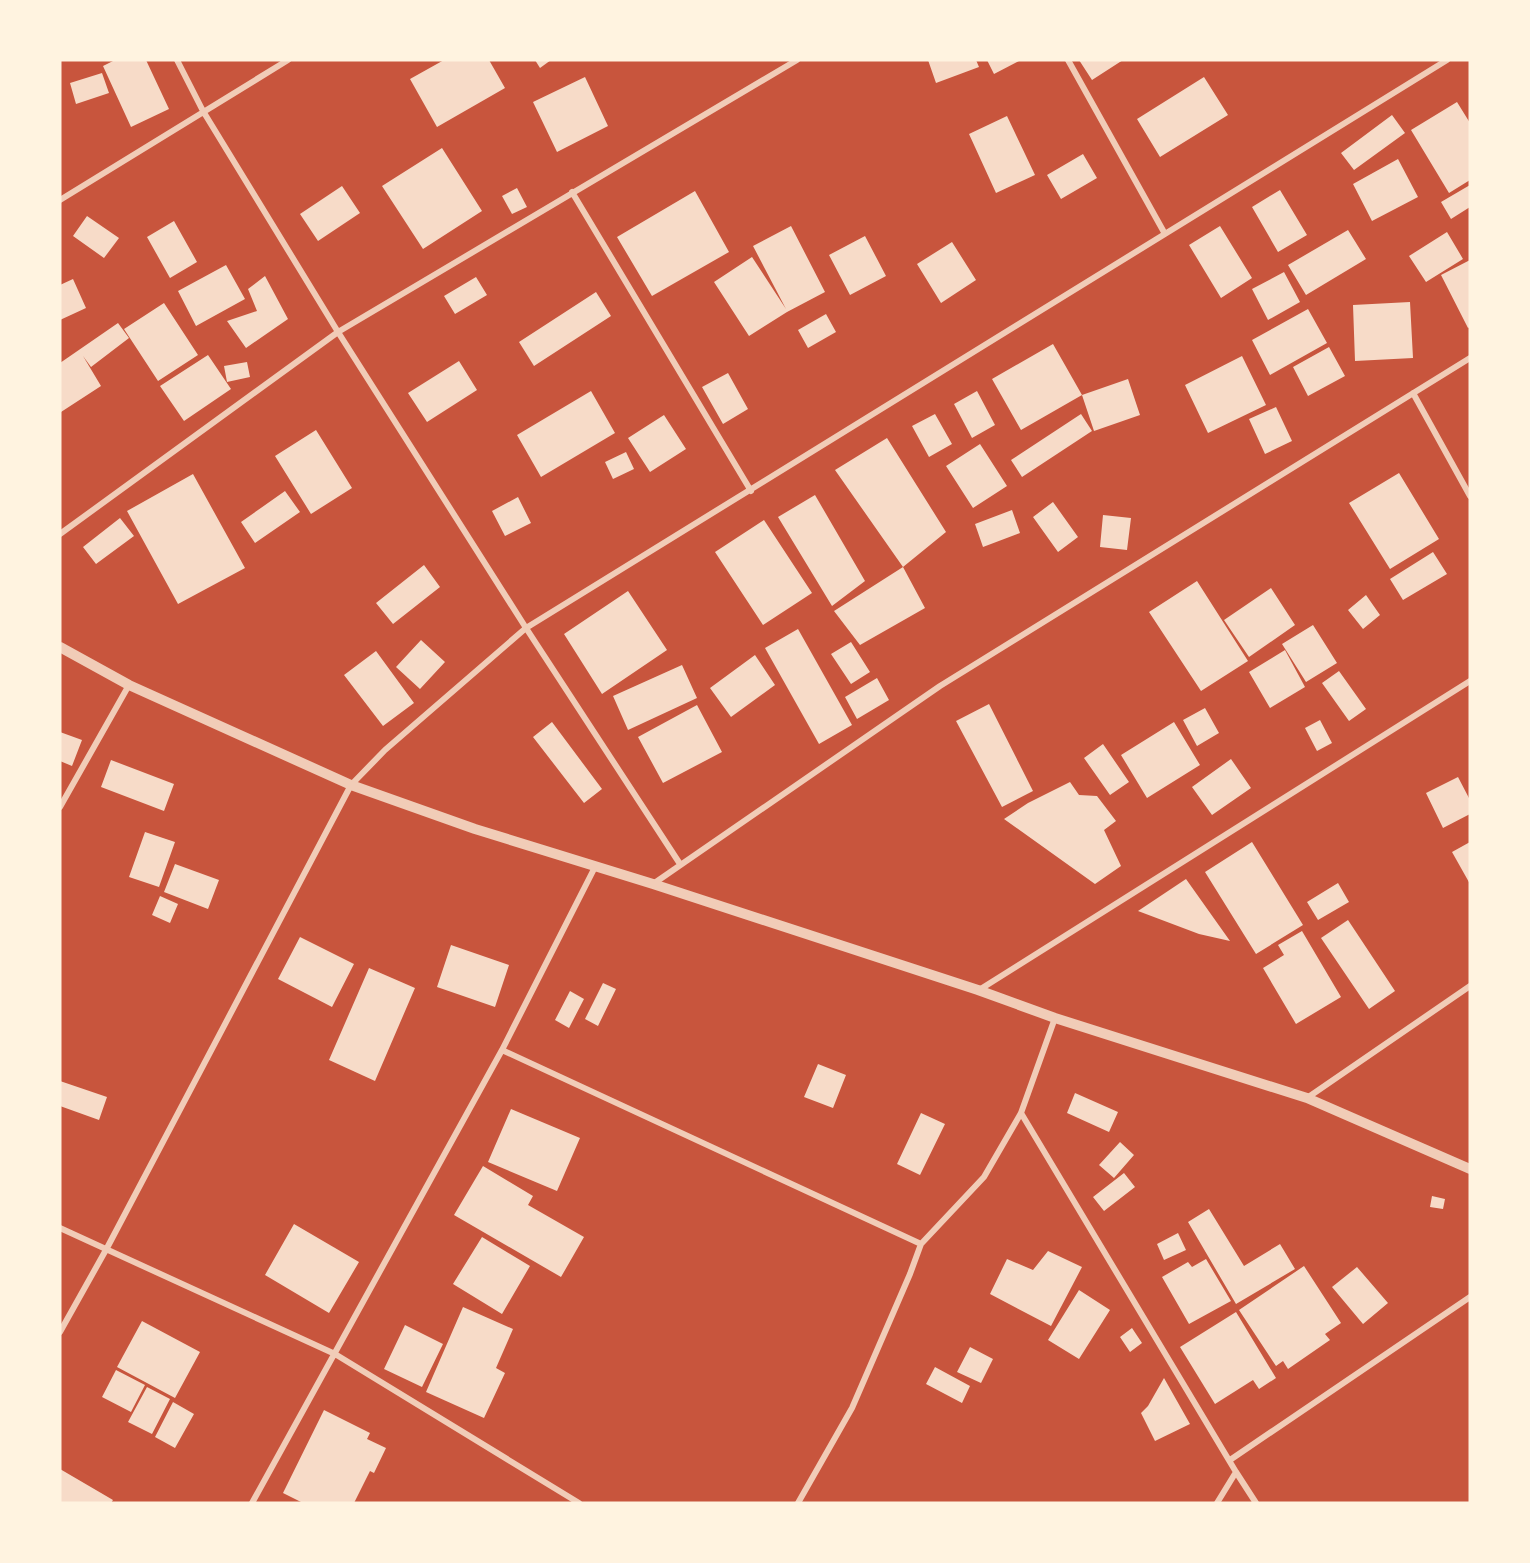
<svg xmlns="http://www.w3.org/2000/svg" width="1530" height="1563" viewBox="0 0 1530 1563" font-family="'Golos Text',sans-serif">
  <rect width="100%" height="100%" fill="#c8553d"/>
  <path fill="#f7dbc8" d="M115,60h31l23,49 -38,18 -28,-61z
    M444,60h45l16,28 -68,39 -27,-48z
    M535,60h16l-11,8z
    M928,60h48l3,7 -43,16z
    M987,60h34l-27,14z
    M1079,60h44l-31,20z
    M102,73l7,20 -33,11 -6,-21z
    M585,77l23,49 -51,26 -24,-50z
    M1204,77l24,38 -68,42 -23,-38z
    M1457,102l13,21v57l-21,13 -38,-63z
    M1392,115l13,18 -51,37 -13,-17z
    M1007,116l28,59 -39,18 -27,-59z
    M442,148l40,63 -59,38 -41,-63z
    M1083,154l14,24 -36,21 -14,-24z
    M1398,159l20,38 -46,24 -19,-37z
    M1470,185v22l-19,12 -10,-17z
    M342,186l18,27 -42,28 -18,-27z
    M517,188l10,19 -15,7 -10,-18z
    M1280,190l27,45 -29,17 -26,-45z
    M695,191l34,61 -77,44 -35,-59z
    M87,216l32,22 -15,20 -31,-22z
    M174,221l23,41 -27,16 -23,-41z
    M791,226l34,66 -38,20 -38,24 -35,-54 38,-25 34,52 -33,-63z
    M1220,226l32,52 -31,20 -32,-53z
    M1348,230l18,29 -60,36 -18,-30z
    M1447,232l16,27 -37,23 -17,-26z
    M865,236l21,40 -36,19 -21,-40z
    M952,242l24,38 -35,23 -24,-39z
    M1470,260v67l-2,1 -27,-53z
    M226,265l19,34 -49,27 -18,-35z
    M1284,272l16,30 -32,18 -16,-31z
    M265,276l23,43 -42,29 -19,-27 30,-10 -9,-22z
    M476,277l11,18 -32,19 -11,-18z
    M73,279l13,29 -26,12v-35z
    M596,292l15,24 -77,50 -15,-24z
    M1410,302l3,56 -58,3 -2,-56z
    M164,303l34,52 -40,26 -34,-52z
    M1308,309l19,34 -57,32 -18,-35z
    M826,314l10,18 -28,16 -10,-18z
    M118,323l11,15 -38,29 -8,-11 18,30 -40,26 -1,-49z
    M1053,344l29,51 -61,35 -29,-51z
    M1329,347l16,29 -37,20 -15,-29z
    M208,355l23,34 -47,32 -24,-35z
    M1242,356l24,49 -58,28 -23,-48z
    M459,361l18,29 -50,32 -19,-29z
    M247,362l3,15 -23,5 -3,-16z
    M728,373l20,36 -25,15 -21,-37z
    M1128,379l12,36 -46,16 -12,-36z
    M591,391l24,42 -74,44 -24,-42z
    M977,391l18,34 -23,13 -18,-34z
    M1276,407l16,34 -27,13 -16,-35z
    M935,414l17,30 -23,13 -17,-31z
    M1081,414l11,17 -70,46 -11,-17z
    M664,415l22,34 -36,23 -22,-34z
    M316,430l36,58 -41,26 -36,-58z
    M887,438l59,94 -43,35 -68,-97z
    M980,444l27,42 -34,22 -27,-42z
    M626,452l8,17 -21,10 -8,-17z
    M1399,473l40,66 -49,30 -41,-66z
    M193,474l52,94 -67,36 -51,-93z
    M285,491l15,21 -45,31 -14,-21z
    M815,495l50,86 -33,25 -54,-89z
    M518,497l13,26 -26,13 -13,-25z
    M1053,502l25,35 -20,15 -25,-35z
    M1012,510l8,23 -37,14 -8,-23z
    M1103,515l28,3 -4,32 -27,-3z
    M120,518l14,18 -38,28 -13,-17z
    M764,520l48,73 -49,32 -48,-73z
    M1433,552l14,22 -44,26 -13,-21z
    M424,565l16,22 -47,37 -17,-21z
    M903,567l22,41 -65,37 -26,-34z
    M1197,581l51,80 -47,30 -52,-79z
    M1271,588l24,37 -46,32 -25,-37z
    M628,591l39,59 -65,44 -38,-60z
    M1366,595l14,20 -17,14 -15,-19z
    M1313,625l24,38 -31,19 -24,-38z
    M798,629l54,96 -33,19 -54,-96z
    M421,640l24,22 -25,27 -24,-22z
    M851,642l19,30 -19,12 -20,-30z
    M1285,650l20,37 -35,21 -21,-36z
    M376,651l38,52 -31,23 -39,-51z
    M755,655l20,30 -44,32 -21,-29z
    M682,665l15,33 -69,32 -15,-34z
    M1339,671l27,38 -17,12 -27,-38z
    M877,678l12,22 -32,19 -12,-22z
    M989,704l44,87 -31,16 -46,-86z
    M697,705l25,47 -59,31 -25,-46z
    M1205,708l14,25 -22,13 -14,-26z
    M1320,720l12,23 -15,8 -12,-23z
    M552,722l50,67 -18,14 -51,-66z
    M1174,722l26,43 -53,33 -26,-43z
    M60,732l22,8 -10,26 -12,-5z
    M1103,744l26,38 -19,13 -26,-37z
    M1231,759l20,29 -39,27 -20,-28z
    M111,760l63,24 -10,27 -63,-24z
    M1458,777l12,23v14l-27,14 -17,-35z
    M1070,782l9,13 18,1 19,25 -12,9 17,36 -26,18 -91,-65 24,-16z
    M145,832l30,10 -16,45 -30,-10z
    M1252,842l51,83 -47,29 -51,-82z
    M1470,842v42l-18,-32z
    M175,864l44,16 -11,29 -44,-17z
    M1186,879l44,62 -31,-7 -61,-23z
    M1338,883l11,19 -31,18 -11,-18z
    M160,896l18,8 -8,19 -18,-8z
    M1348,920l47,71 -26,18 -48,-71z
    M1302,931l39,66 -45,27 -33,-56 21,-13 -6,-10z
    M300,937l54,27 -22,43 -54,-28z
    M451,945l58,20 -14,42 -58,-20z
    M369,968l46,20 -40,93 -46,-21z
    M603,983l13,6 -18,37 -13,-7z
    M570,991l14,8 -15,29 -14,-8z
    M818,1064l28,11 -13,33 -29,-11z
    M60,1081l47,16 -8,23 -39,-14z
    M1075,1093l43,19 -9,20 -42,-19z
    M511,1109l69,29 -23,53 -69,-29z
    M921,1113l24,11 -25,51 -23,-11z
    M1120,1142l14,13 -20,23 -15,-13z
    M483,1166l50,30 -5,9 56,32 -23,40 -107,-62z
    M1124,1173l11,14 -31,24 -11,-14z
    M1432,1196l13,3 -2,10 -13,-2z
    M1209,1209l35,57 36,-22 15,25 -59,35 -48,-82z
    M294,1224l65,38 -30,51 -64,-38z
    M1178,1233l8,17 -22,10 -7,-16z
    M482,1237l48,29 -28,48 -49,-30z
    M1048,1251l34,16 -31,59 -61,-32 17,-35 26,11z
    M1206,1259l25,42 -42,23 -27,-47 26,-15 4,5z
    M1304,1266l37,57 -16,11 5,6 -42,29 -5,-8 -7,5 -37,-56z
    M1357,1267l31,36 -25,21 -31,-37z
    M1079,1290l31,20 -31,49 -31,-19z
    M463,1307l50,22 -17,39 9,5 -21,45 -58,-26z
    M1236,1312l40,66 -17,11 -6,-9 -38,24 -35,-57z
    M142,1321l58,31 -25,46 -58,-31z
    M405,1325l38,19 -21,43 -38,-18z
    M1132,1328l10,15 -12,9 -10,-15z
    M970,1347l23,12 -12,24 -24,-11z
    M935,1367l35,19 -8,17 -36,-19z
    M116,1370l29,15 -14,27 -29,-15z
    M1164,1378l26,46 -35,17 -14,-28 7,-7z
    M147,1387l23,12 -18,35 -24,-12z
    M173,1402l21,12 -19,34 -20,-11z
    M324,1410l46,23 -3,6 19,9 -12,25 -4,-2 -16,32h-51l-20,-10z
    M60,1469l53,31 -2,3h-51z"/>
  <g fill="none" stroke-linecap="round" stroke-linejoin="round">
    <path stroke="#f1ccb7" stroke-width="6" d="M177,60l26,51 135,221 188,296 154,236
      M1068,60l97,174
      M572,192l179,299
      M60,200l228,-140
      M1413,393l57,103
      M60,534l278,-202 459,-272
      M60,807l69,-122
      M653,884l287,-198 530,-328
      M979,990l491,-309
      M502,1050l419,194
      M1307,1098l163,-112
      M1021,1113l215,359 20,31
      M60,1228l275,126 244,149
      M60,1332l47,-84 244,-463 34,-35 141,-122 921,-568
      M1230,1460l240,-163
      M252,1503l250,-453 93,-183
      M798,1503l54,-95 58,-134 11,-30 63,-67 37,-64 34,-95
      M1217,1503l19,-31"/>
    <path stroke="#f1ccb7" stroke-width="10" d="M60,647l69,38 222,100 124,44 178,55 325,106 77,28 252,80 163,71"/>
  </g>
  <rect width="1530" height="1563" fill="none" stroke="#fff3e0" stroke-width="123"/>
</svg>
